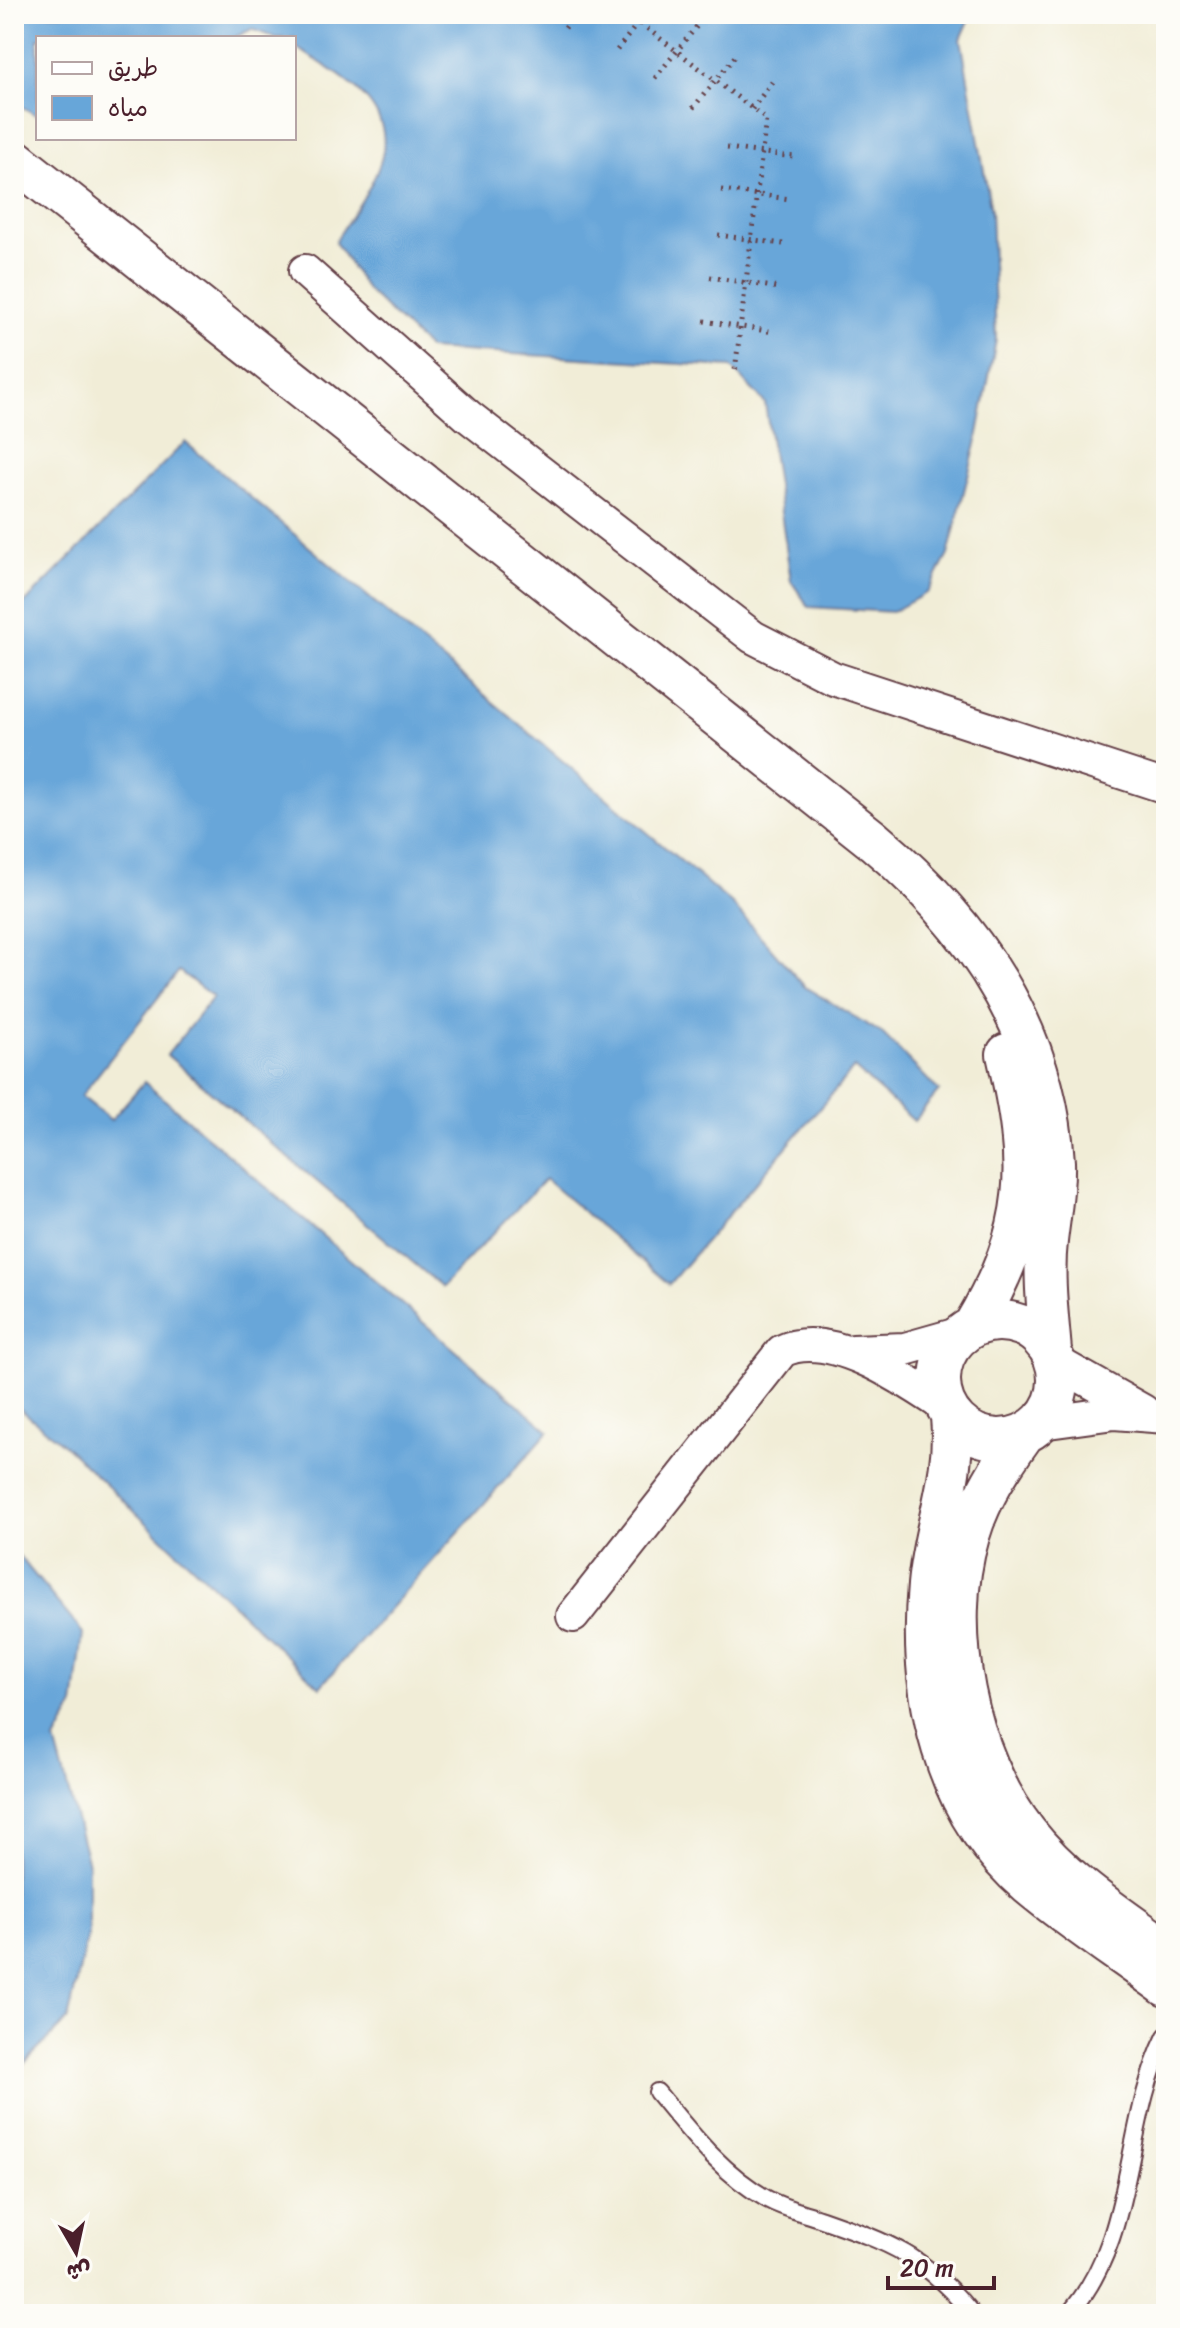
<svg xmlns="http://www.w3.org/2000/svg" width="1180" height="2328" viewBox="0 0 1180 2328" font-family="Sriracha,'Playpen Sans Arabic',sans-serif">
  <rect width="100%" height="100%" fill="#fdfcf7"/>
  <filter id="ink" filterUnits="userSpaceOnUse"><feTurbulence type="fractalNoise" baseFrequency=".0125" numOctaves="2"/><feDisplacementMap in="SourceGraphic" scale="16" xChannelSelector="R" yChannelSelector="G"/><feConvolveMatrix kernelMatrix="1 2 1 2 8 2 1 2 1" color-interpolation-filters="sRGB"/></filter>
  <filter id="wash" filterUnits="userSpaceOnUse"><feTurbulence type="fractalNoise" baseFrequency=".006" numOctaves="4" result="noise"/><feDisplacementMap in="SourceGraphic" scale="32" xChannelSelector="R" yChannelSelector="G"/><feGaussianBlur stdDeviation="1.8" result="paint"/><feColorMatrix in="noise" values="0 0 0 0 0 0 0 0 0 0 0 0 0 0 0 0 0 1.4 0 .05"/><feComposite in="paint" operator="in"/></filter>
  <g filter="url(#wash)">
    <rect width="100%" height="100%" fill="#f1edd7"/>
    <path fill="#67a6d9" stroke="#586282" stroke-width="2" d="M14,14h958l-11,25 30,172 5,129 -20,104 -28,111 -20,37 -36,20 -83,-5 -18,-26 -26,-178 -34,-36 -302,-18 -62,-59 -32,-48c14,-24 35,-50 44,-76 23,-61 -42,-92 -85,-120v-8h-19l-23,-9 -19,9h-195v78l-24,-14z
      M185,442l547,462 73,83 78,47 56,57 -25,30 -60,-53 -185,216 -124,-105 -103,108 -275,-232 46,-58 -34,-26 -98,125 30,24 33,-38 405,349 -229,256 -256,-242 -50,-41v-790z
      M14,1550l69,83 -9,73 -19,35 33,123v70l-20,85 -54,55z"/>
  </g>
  <g filter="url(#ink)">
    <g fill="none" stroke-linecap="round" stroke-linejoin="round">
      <g stroke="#633e45" stroke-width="20">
        <path id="service" d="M657,2092c33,40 64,81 110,107 16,9 34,13 52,19 71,25 104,36 153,96
          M1069,2314c68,-78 53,-188 97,-278"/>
      </g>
      <g stroke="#633e45" stroke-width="36">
        <path id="minor" d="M305,271l163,145 285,221 80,41 333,109
          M853,1351l52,-2 60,-17
          M1056,1362l87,49
          M1041,1423l73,-10 52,4
          M573,1616l209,-265c47,-24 125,30 164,56"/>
      </g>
      <g stroke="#633e45" stroke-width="44">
        <path id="tertiary" d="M14,159l860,682c99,83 172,189 180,321 1,28 -4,52 -7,79 -4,36 1,74 4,110
          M940 1380a59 59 0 1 1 118 0a59 59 0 1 1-118 0Z
          M973,1327c60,-101 60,-160 34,-273
          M951,1417c6,59 -18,110 -23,168 -10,109 14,225 101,300 43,36 92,68 137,101
          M1024,1434c-23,32 -44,64 -55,102 -28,93 -2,220 57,296 38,49 90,82 140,118"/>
      </g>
      <path stroke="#633e45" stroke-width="5" stroke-dasharray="2 6" stroke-linecap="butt" d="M628,14l138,105 -31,252
        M565,28l11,-14
        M617,50l28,-36
        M655,78l42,-52
        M693,108l43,-53
        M752,109l20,-27
        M727,148l67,9
        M721,190l69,9
        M718,235l65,9
        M710,277l69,11
        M704,321l70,11"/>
      <use href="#service" stroke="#fff" stroke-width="16"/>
      <use href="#minor" stroke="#fff" stroke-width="32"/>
      <use href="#tertiary" stroke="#fff" stroke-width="40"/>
    </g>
  </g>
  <rect width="1180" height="2328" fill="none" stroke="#fdfcf7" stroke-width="48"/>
  <rect x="36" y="36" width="260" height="104" fill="#fdfcf7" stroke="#b5a4a5" stroke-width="2"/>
  <rect x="52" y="62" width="40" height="12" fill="#ffffff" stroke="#b5a4a5" stroke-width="2"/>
  <text x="108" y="76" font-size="24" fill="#4a1f2b">طريق</text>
  <rect x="52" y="96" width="40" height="24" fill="#67a6d9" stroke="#b5a4a5" stroke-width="2"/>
  <text x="108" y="116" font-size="24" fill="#4a1f2b">مياه</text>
  <g transform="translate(76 2252) rotate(171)" stroke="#fdfcf7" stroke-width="6" paint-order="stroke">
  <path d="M0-6L14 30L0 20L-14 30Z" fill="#4a1f2b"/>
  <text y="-12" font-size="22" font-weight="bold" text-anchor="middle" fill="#4a1f2b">ش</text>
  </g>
  <path d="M888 2276v12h106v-12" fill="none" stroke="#4a1f2b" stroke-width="4"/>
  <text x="900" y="2276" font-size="24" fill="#4a1f2b" stroke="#fdfcf7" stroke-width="6" paint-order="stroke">20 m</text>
</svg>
